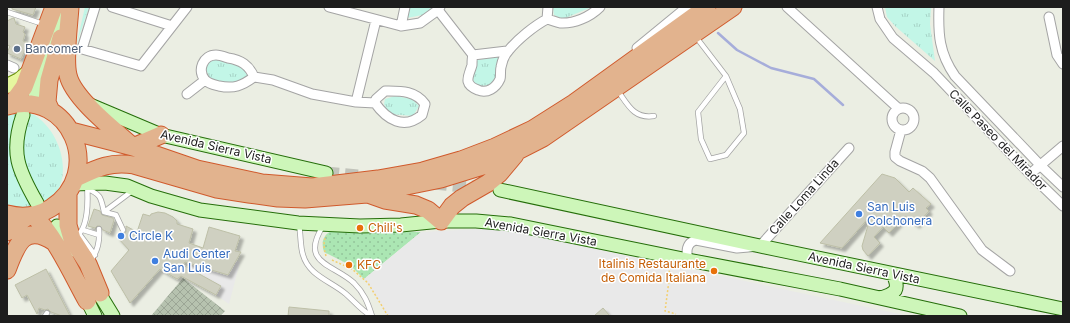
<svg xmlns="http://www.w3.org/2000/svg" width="1070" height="323" viewBox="0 0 1070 323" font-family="Inter,sans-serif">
  <defs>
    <pattern id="construction-cross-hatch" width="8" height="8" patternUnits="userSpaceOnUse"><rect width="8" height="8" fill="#b6c2af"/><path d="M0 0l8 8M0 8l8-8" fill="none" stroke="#9ca696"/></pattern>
    <pattern id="park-tufts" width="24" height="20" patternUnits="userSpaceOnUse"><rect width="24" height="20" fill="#c2f6e7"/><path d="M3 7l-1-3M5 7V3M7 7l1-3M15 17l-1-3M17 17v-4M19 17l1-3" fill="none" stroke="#a6d2c6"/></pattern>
    <pattern id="garden-dots" width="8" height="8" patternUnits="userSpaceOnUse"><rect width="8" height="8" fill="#abe6b3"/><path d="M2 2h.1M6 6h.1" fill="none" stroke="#93c59a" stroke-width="1.8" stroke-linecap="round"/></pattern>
    <filter id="shadow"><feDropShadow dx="3.5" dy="3.5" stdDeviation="1" flood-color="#0004"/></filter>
  </defs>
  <rect width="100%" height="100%" fill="#ebeee3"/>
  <path fill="url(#construction-cross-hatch)" d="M183,278l42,33 -5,5h-69z"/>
  <path fill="url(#park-tufts)" d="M85,7h4l-13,39z
    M409,7h24l-11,8 -15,3z
    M553,7h39l-29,12 -9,-4z
    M885,7h46l-1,17 5,37 -40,-35 -8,-9z
    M501,56l-5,22 -5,7 -11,1 -6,-3 -2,-9 5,-14z
    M216,59l24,5 9,12c-13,12 -25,9 -40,1l-3,-8 1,-6z
    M395,96l17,3 7,7 -6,10 -24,-2 -5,-10 1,-5z
    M7,111c6,0 15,-1 21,1 35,14 52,78 11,95 -3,2 -7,5 -11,5 -6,1 -15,-2 -21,-4z"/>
  <path fill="url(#garden-dots)" d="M338,229l83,3 -57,47 -14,-14 -26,-13c-4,-12 1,-21 14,-23z"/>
  <path fill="#e9e9e9" d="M496,228l413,88h-523l-7,-14 -15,-23 57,-47z
    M231,259l9,3 -11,42 -13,-9 5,-9 -31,-17 3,-4 33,10z"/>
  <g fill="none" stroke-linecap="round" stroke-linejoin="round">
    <path stroke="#a6adda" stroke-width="2.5" d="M718,33l19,17 34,18 43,11 29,26"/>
  </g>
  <path fill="#cfd0c1" stroke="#bdbfa7" filter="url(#shadow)" d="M12,7h24l-3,8 -21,-6z
    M13,18h1l2,6 9,3 -2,5 2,2 -2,7 5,2 -7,16 -14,-6 3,-7 -3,-1v-24z
    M882,174l13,4 14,14 4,-4 18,16 -5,4 3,3 -13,14 -11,-9 -16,17 -6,-6 -9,10 6,6 -12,13 -5,-6 -1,-4 9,-31 -29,33 -22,-5z
    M94,209l6,2 2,4 11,3 1,2 -4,13 -7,-3 -3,-4h-3l-2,2 -7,-2z
    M158,212l7,1 8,4 4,4v3l16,5 -4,14 14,5 6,-21 31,9 -5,15 6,1 -13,23 -43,-13 -2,3 38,21 -5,9 -35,-19 -4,3 -17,-10 -30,34 -19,-32 18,-21 -12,-13 3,-4 3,1 3,-2v-6l11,6 6,-18 7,2 1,-2z
    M46,269l24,47h-8l-11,-4 -3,-3 -3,1 -6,-2 -2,6 -10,-19 -5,3 -7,-13z
    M289,307l40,4v5h-41z
    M603,308l7,8h-16z"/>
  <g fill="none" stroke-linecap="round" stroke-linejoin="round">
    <path stroke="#c2c4bb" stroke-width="13" stroke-dasharray="13 6" stroke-linecap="butt" d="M326,173l33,3
      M434,183l49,5"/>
    <g stroke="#a4a4a4" stroke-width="6">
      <path id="lane" d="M7,12l36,12
        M696,37l30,39 14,33 4,24 -18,22 -16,4 -9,-20 -3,-27 28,-36
        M618,91c10,14 16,28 36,25
        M87,189c14,5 14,9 17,23
        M299,225c2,10 1,21 4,30 6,21 28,26 43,39 9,8 14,15 25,22
        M323,226c-24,38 11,38 31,57 10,10 14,20 18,33
        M83,230l16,5
        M123,230l-7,-15 -12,-3 28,-21
        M80,235l15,20
        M75,237c14,-7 13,-39 12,-53
        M90,261c8,-9 10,-19 9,-32
        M45,316l2,-3"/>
    </g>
    <g stroke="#a4a4a4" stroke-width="11">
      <path id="street" d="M95,7l-13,42 59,17 46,-59
        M112,7l60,19
        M329,7l72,19 19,-3 18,-13 2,-3
        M787,7l112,102
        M877,7l3,12 13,19 41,35 96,101 33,32
        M939,7c-1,27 0,46 16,69l86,90 22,21
        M438,10l35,45c-1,3 -1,7 -1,10 -3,11 -10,19 6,25 9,4 18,-2 22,-11 1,-3 0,-8 1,-12 1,-5 4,-13 8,-17 9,-11 25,-24 38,-31 4,1 9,3 13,4 14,1 30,-6 40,-16
        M1049,17l8,38 6,9
        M547,19l1,-12
        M401,26l4,-19
        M637,48l50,-41
        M473,55l34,-4
        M7,65l7,3
        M254,77c-5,-12 -13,-17 -26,-19 -3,-1 -8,-3 -12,-3 -13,0 -19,15 -11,25 4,4 10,5 14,6 15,3 23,0 35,-9l19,3 39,14 44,8 19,1
        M385,91c15,0 30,-1 40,13l-3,11c-18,15 -35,5 -47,-12l1,-4z
        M187,94l18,-14
        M356,102l20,-82
        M892 119a11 11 0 1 1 22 0a11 11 0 1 1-22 0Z
        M901,130l-6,22v5l5,4 22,10 8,7 52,72 28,21
        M1030,174l33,-28
        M688,260c-2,-9 -2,-17 8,-20l41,8 23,-2 89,-98"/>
    </g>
    <g stroke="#256e0a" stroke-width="15">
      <path id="secondary" d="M35,95l22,-65 11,-20
        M90,105l71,30 165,38
        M23,115c-13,37 -5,55 14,88
        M73,184l32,-1 22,3 24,10 49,14 98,13 62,3 41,-1 40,-4h35l35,3 177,36 152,29 120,27
        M500,190l260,56 303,63
        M57,226l14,24
        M94,285l19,31
        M83,292l12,24
        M881,298c15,-5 19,-8 12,-24"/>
    </g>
    <g stroke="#678f07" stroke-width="16">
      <path id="primary" d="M7,86l12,-6 12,-10"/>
    </g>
    <g stroke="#d05a2c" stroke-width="19">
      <path id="highway" d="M70,7c-1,17 -6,52 -2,68 5,23 45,54 63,70
        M11,105l13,-18 30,-80
        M7,106c63,-18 99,67 44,102 -13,8 -29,10 -44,6
        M51,111l-4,-9 2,-22 12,-42
        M71,131l62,16 64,22 65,14 50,4 66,-8 45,-8 38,-11 34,-13 38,-18 41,-26 133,-96
        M133,147l28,-12
        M76,178c21,-10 35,-17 58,-13l83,24 32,5 29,4 27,1 62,-5 74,-15 55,-17 47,-24 190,-131
        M68,193v32l4,14 16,25 12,29
        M368,194l17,6 31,5 12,5 13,11 11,-15 10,-8 26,-15 11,-9 16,-19
        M33,215c22,21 39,59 54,86
        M7,232l21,-16
        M7,270c9,-24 17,-48 47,-28"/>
    </g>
    <path stroke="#f3cf6f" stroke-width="1.5" stroke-dasharray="2 2" stroke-linecap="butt" d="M326,256c-2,-7 -3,-14 0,-20
      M332,260l20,9 16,14 20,33
      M667,267l3,6 -5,38 11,3"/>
    <use href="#lane" stroke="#fff" stroke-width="4.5"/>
    <use href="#street" stroke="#fff" stroke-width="9"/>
    <use href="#secondary" stroke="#cdf6b9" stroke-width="13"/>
    <use href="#primary" stroke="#e6f79f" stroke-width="14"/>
    <use href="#highway" stroke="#e2b38e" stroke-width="17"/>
  </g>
  <circle fill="#5c6f8a" stroke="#fff" stroke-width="1.5" cx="17" cy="49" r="4"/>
  <g fill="#3f7fe0" stroke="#fff" stroke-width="1.5">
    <circle cx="859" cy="214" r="4"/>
    <circle cx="121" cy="236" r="4"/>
    <circle cx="155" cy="261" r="4"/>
  </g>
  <g fill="#e8710a" stroke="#fff" stroke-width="1.5">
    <circle cx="360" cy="228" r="4"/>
    <circle cx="349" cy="265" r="4"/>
    <circle cx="714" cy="271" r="4"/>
  </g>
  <g text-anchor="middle" stroke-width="3" stroke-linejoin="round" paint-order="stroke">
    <g font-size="12" fill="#4e5e75" stroke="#fff" text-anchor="start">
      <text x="25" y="53">Bancomer</text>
    </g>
    <g font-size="12" fill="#1d1d1d" stroke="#fff">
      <text transform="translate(998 140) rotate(46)" y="4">Calle Paseo del Mirador</text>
      <text transform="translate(216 147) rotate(13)" y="4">Avenida Sierra Vista</text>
      <text transform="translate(804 197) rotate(-48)" y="4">Calle Loma Linda</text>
      <text transform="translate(541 232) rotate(10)" y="4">Avenida Sierra Vista</text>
      <text transform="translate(864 268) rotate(12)" y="4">Avenida Sierra Vista</text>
    </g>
    <g font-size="12" fill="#366cbe" stroke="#fff" text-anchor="start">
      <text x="867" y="211">San Luis<tspan x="867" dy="14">Colchonera</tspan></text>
      <text x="129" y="240">Circle K</text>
      <text x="163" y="258">Audi Center<tspan x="163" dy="14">San Luis</tspan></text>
    </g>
    <g font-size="12" fill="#c56008" stroke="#fff" text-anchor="start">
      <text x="368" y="232">Chili's</text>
      <text x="706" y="268" text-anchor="end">Italinis Restaurante<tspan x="706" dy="14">de Comida Italiana</tspan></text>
      <text x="357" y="269">KFC</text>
    </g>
  </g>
  <rect width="1070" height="323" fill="none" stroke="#1d1d1d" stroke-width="16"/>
</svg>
